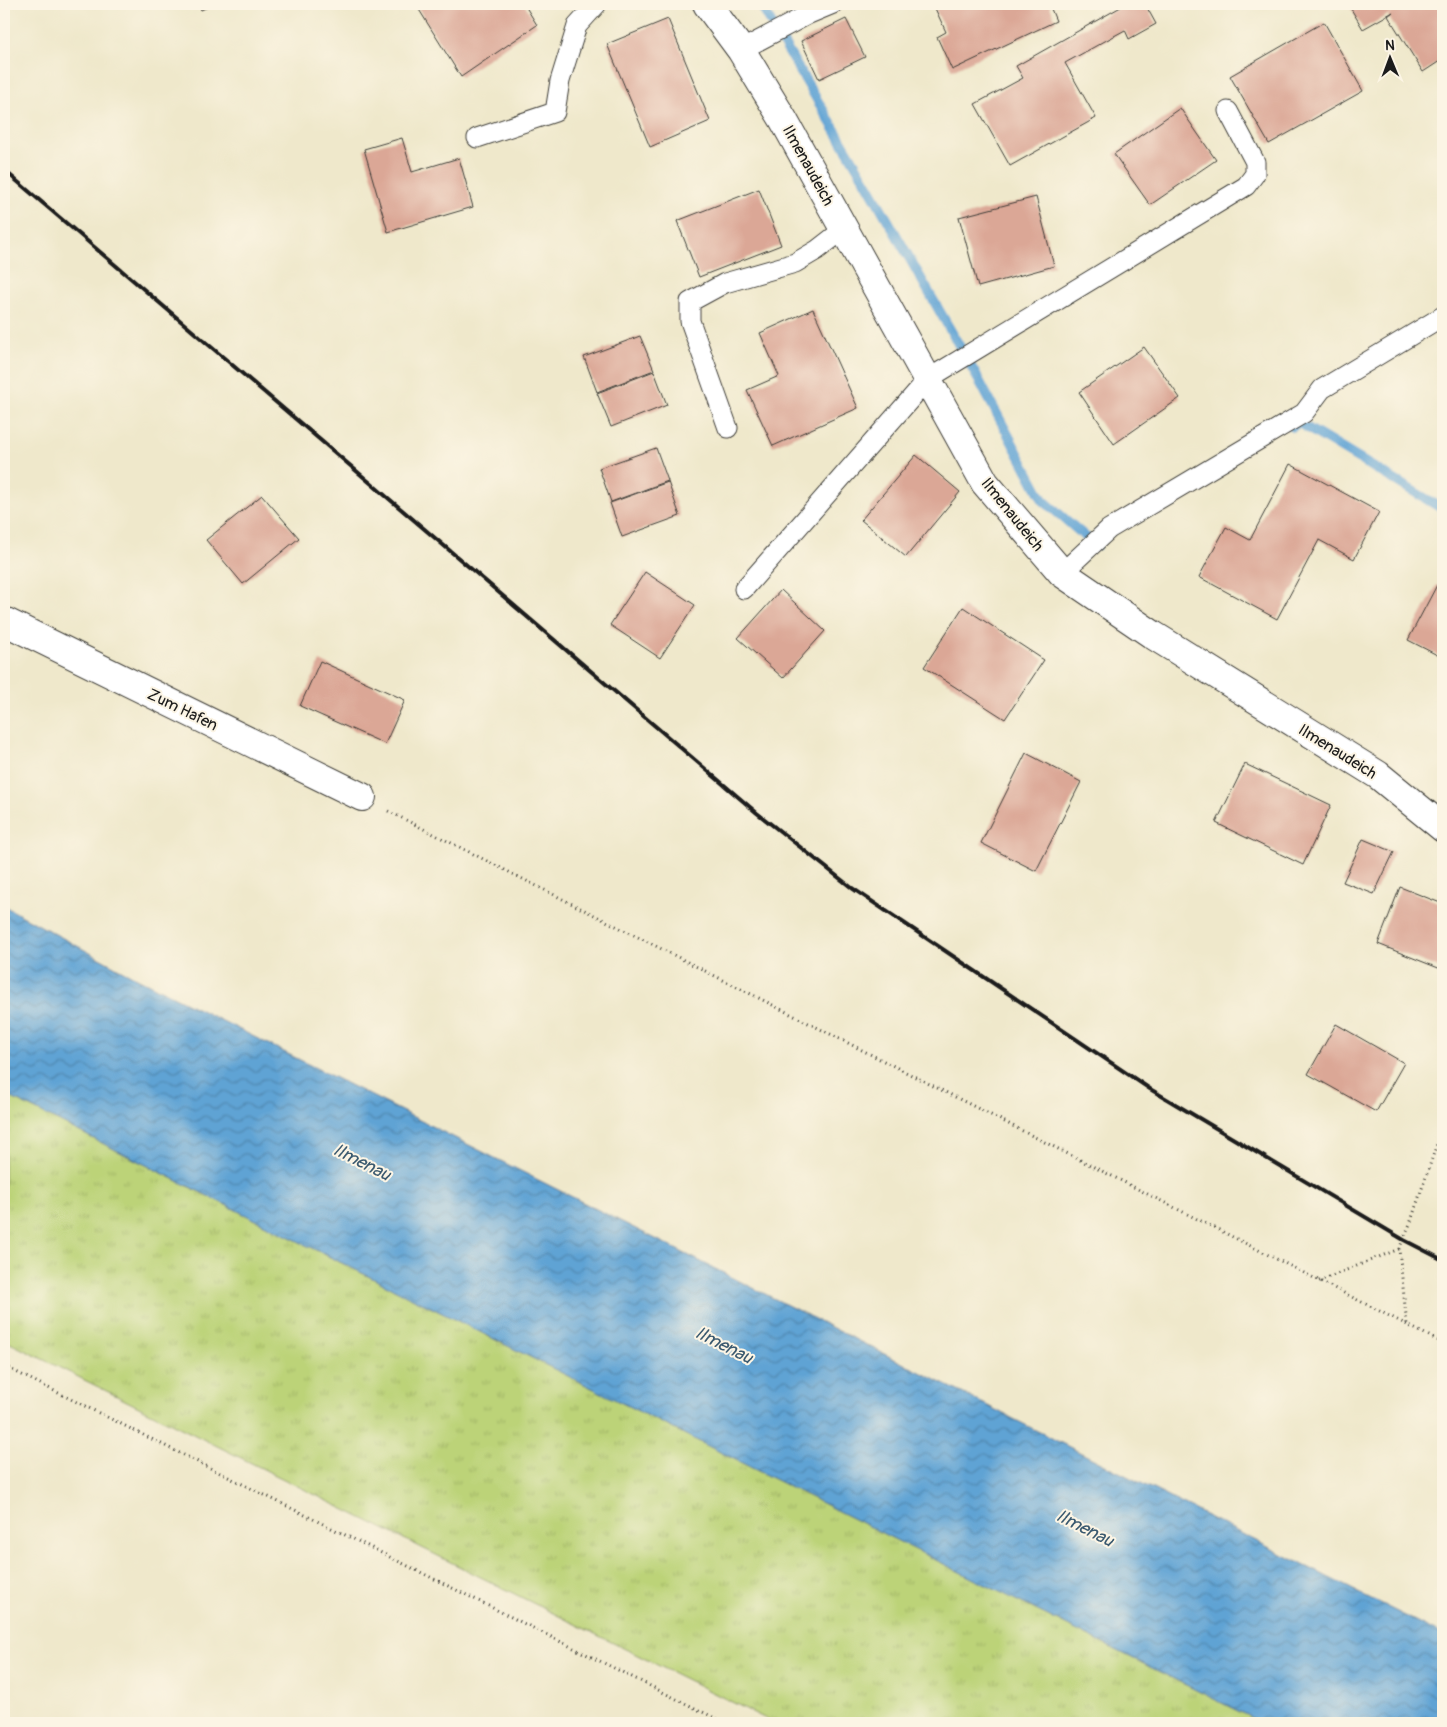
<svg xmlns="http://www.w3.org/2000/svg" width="1447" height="1727" viewBox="0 0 1447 1727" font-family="Pangolin,sans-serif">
  <defs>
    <pattern id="grass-tufts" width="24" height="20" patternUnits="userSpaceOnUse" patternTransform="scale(1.25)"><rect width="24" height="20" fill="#bcd378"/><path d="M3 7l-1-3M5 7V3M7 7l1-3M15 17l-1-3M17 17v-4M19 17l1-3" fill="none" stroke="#a1b567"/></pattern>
    <pattern id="water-waves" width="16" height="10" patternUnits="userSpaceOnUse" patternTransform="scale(1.25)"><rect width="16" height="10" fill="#5fa3d4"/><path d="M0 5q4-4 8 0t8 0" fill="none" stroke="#4e84ab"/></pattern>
  </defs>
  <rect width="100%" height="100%" fill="#fcf5e5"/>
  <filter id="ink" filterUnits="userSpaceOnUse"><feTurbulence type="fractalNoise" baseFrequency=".02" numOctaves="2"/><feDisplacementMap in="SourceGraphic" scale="10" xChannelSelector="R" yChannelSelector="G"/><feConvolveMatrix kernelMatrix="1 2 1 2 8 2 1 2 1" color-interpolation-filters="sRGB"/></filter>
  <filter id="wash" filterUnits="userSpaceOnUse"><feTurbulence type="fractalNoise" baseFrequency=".0096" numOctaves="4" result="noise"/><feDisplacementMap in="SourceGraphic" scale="20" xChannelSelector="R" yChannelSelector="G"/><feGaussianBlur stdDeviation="1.12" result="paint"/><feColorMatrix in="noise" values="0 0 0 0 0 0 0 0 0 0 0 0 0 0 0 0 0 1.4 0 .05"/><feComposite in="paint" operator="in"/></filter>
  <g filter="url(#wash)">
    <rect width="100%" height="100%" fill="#efe8cb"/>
    <path fill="url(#grass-tufts)" stroke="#6c784a" d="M4,1094l1258,629h-488l-770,-383z"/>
    <path fill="url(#water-waves)" stroke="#3e6078" d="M4,906l121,66 1318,663v88h-181l-1258,-629z"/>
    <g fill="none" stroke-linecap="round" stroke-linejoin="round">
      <path stroke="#5fa3d4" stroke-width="10" d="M760,4l109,183 112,197 62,116 53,46
        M1292,427l7,-4 144,86"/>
    </g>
    <g id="blocks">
      <path fill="#dba796" d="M198,4h17l-14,6z
        M426,4h98l13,21 -76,52 -43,-69z
        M933,4h109l1,3 6,-3 7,17 -104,49 -15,-33 9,-5z
        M1126,4h19l11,20 -27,15 -4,-9 -60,33 31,55 -86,48 -35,-62 48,-26 -7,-12z
        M1348,4h92l3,5v50l-20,13 -35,-56 5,-4 -30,17z
        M668,19l42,102 -60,26 -43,-103z
        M846,19l19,38 -46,22 -18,-38z
        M1324,22l39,69 -94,53 -39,-68z
        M1180,108l36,52 -66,45 -36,-51z
        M402,138l10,34 47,-14 14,49 -85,25 -24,-83z
        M759,189l22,56 -82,32 -22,-56z
        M1036,197l18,69 -76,21 -19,-70z
        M813,309l45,99 -85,38 -26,-56 32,-14 -19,-43z
        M640,336l14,34 -57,22 -13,-35z
        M1144,347l36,51 -66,46 -35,-52z
        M654,371l13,34 -56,22 -14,-34z
        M656,448l12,33 -57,21 -12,-34z
        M916,455l44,37 -54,65 -45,-37z
        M1290,464l89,48 -25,47 -35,-19 -42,79 -78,-42 27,-50 24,13z
        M668,482l12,34 -58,21 -12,-34z
        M262,495l37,43 -56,46 -37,-44z
        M645,572l50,33 -35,53 -50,-33z
        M1437,585l6,3v70l-35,-18z
        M781,590l44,41 -42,47 -45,-40z
        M963,607l81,53 -39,59 -81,-52z
        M320,661l85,39 -20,44 -85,-38z
        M1026,753l55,29 -45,89 -55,-28z
        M1245,764l86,41 -28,60 -87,-42z
        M1363,839l31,13 -20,42 -31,-12z
        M1400,887l43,17v60l-2,5 -63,-25z
        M1336,1024l68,39 -28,49 -68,-38z"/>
    </g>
  </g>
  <g filter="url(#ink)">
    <use href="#blocks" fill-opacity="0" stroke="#3c3b36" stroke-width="1"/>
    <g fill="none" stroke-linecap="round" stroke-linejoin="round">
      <g stroke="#3c3b36" stroke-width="21">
        <path id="lane" d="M741,50l68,-36 24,-10
          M477,138l78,-26 5,-31 17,-55 20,-22
          M728,428l-38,-107v-19l35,-19 70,-20 22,-13 27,-21
          M1062,573l47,-44 195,-116 18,-24 121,-73
          M744,589l184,-210 318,-193 9,-12v-12l-27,-51"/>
      </g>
      <g stroke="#3c3b36" stroke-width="30">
        <path id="street" d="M707,4l34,46 42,69 202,364 77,90 91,62 225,140 65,53
          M4,621l358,176"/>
      </g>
      <path stroke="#3c3b36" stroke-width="3" stroke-dasharray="1 4" stroke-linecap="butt" d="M388,811l1055,532
        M1399,1249l11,-25 33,-98
        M1319,1281l80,-32 8,76
        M4,1366l721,357"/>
      <use href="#lane" stroke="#fff" stroke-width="19"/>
      <use href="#street" stroke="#fff" stroke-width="28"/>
      <path stroke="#1c1c1c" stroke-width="4" d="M4,170l753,643 95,75 298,201 254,151 39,20"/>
    </g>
  </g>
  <g text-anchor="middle" stroke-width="4" stroke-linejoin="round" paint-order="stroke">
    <g font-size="16" fill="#1c1c1c" stroke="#fcf5e5">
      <text transform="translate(809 165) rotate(61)" y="6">Ilmenaudeich</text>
      <text transform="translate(1013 514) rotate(51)" y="6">Ilmenaudeich</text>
      <text transform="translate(183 709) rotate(26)" y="6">Zum Hafen</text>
      <text transform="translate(1338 751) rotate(32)" y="6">Ilmenaudeich</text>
    </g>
    <g font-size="18" font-style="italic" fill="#3a596f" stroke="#fcf5e5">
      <text transform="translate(362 1162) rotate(27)" y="6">Ilmenau</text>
      <text transform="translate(724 1345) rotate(27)" y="6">Ilmenau</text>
      <text transform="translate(1085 1528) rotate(27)" y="6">Ilmenau</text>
    </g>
  </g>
  <rect width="1447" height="1727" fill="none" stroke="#fcf5e5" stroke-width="20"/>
  <g transform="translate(1390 58) rotate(359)" stroke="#fcf5e5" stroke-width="4" paint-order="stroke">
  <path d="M0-4L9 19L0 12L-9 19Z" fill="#1c1c1c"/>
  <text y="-8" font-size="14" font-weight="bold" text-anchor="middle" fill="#1c1c1c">N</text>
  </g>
</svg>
